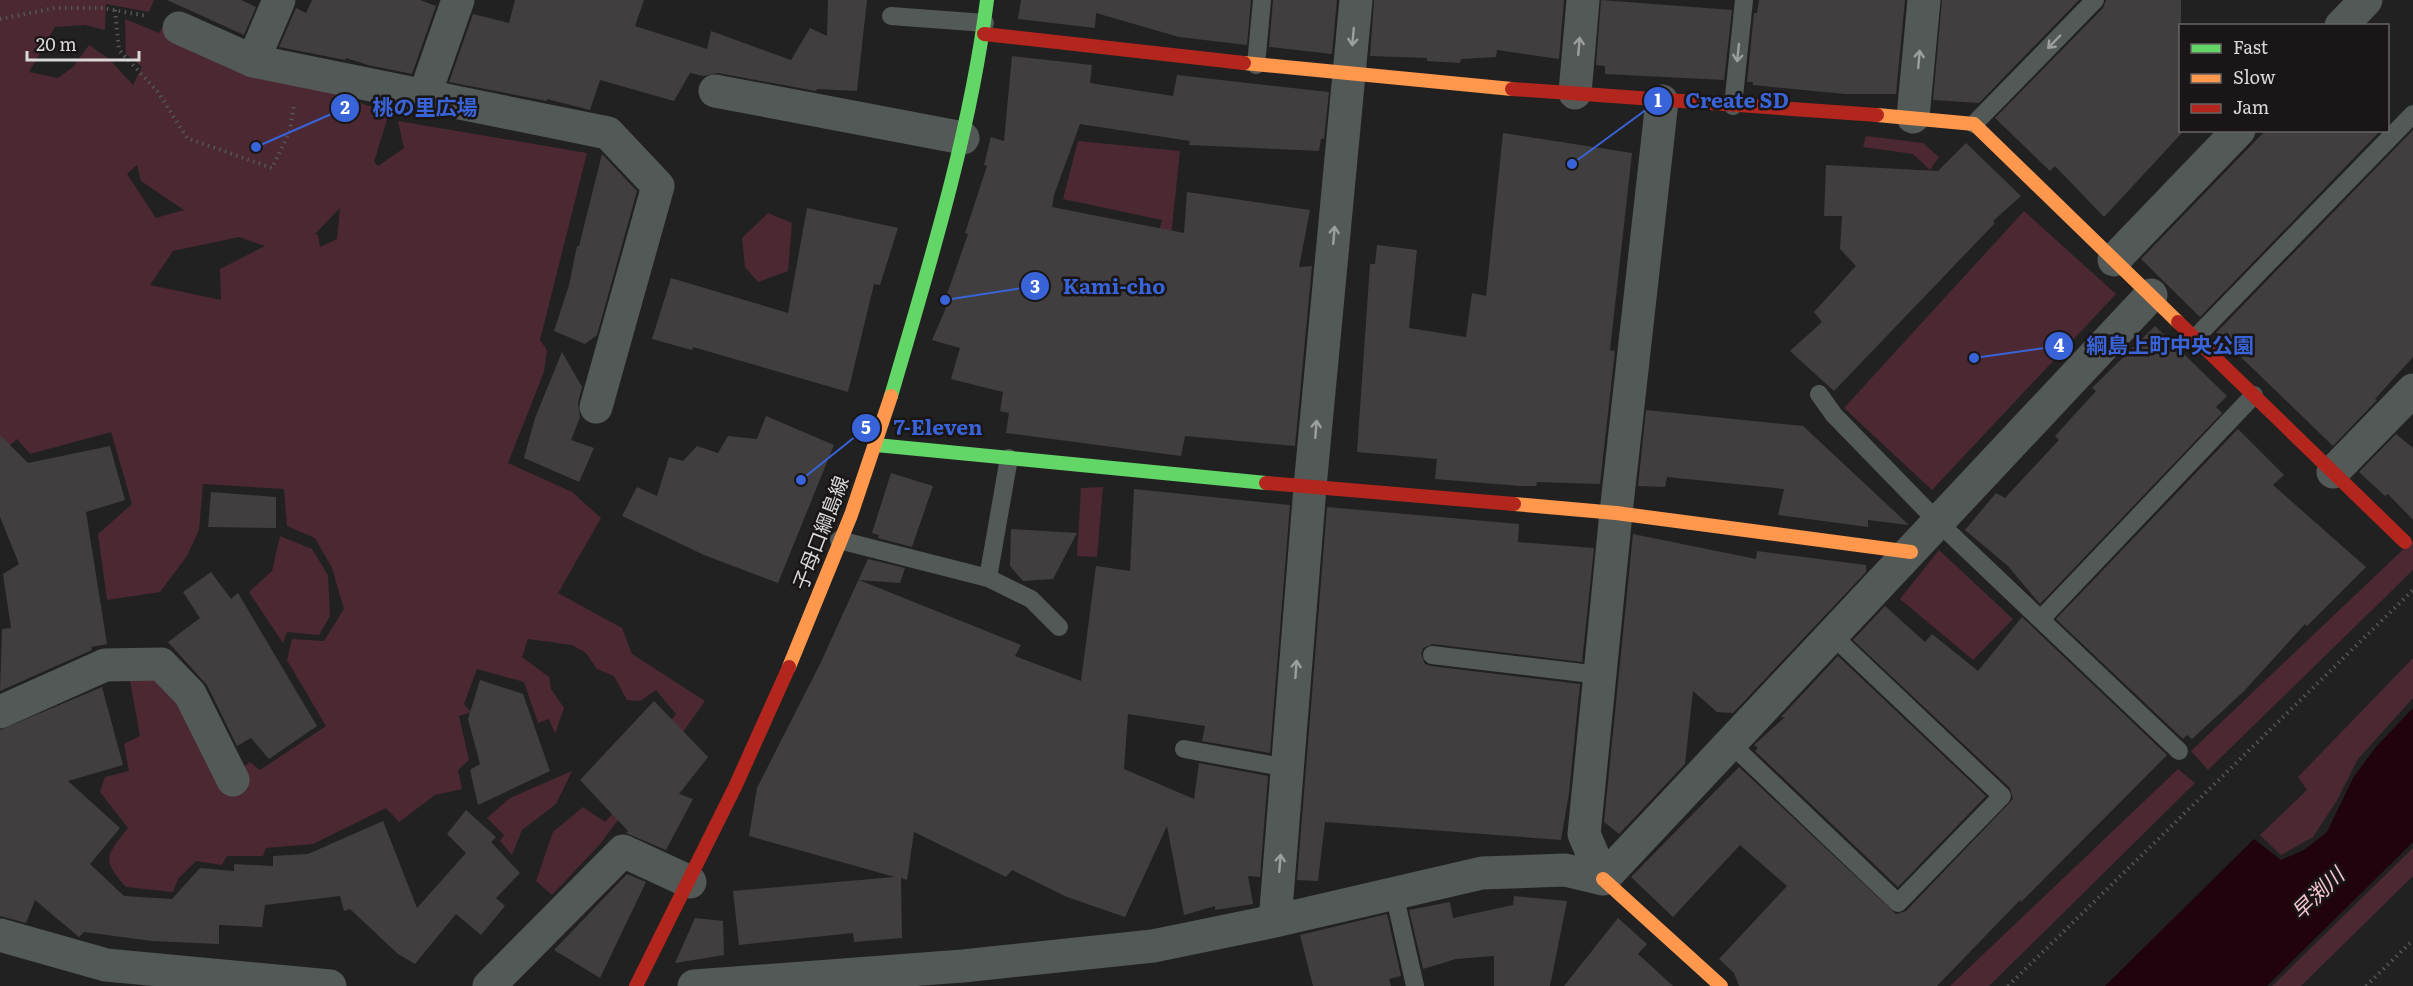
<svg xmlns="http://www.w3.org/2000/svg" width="2413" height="986" viewBox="0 0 2413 986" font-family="Literata,'Noto Sans JP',serif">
  <rect width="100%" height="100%" fill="#222121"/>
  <path fill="#4b2832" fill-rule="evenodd" d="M0,0h154l-5,12 -43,-8 -1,26 -20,-5 -30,2 -26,45 29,6 15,-11 16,-22 19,13 25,27 9,-18 -16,-13 -1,-35 34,14 3,-5 81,34 146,51 -15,49 4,4 26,-18 -6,-27 189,32 -47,187 7,10 -3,22 -36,91 64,29 29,26 -43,75 64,35 10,26 73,47 -55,78 -15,-17 41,-48 -20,-24 -16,11 -13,-1 -13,-24 -17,-7 -11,-16 -14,-8 -44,-6 -6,18 27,20 2,12 13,19 -9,26 -6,-15 -11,4 -14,-41 -47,-13 -13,35 7,8 -12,4 10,44 -11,10 4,19 -27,6 -36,27 -13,-14 -73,36 -47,4 -3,8h-36l-5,9 -26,-4 -18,18 -5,13 -47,-5c-25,-28 -20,-31 2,-59l-28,-36 5,-15 24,-6 -5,-27 16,-8 -11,-61 24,-2 85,98 12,-9 10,8 66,-44 -39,-66 5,-21 32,2 20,-32 -12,-41 -17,-30 -28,-12 -3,-37 -81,-5 -4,46 -12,26 -27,36 -53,8 -9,-66 34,-30 -21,-72 -81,22 -13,-15 -17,15zM137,165l4,16 43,29 -28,8 -29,-44zM340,208l-3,31 -17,8 -2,-12 -3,-1zM239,237l26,9 -45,23 1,31 -71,-15 23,-34z
    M1866,136l57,7 16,14 -9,13 -17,-16 -50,-7z
    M1078,141l102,10 -17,161 -23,-9 22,-83 -99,-21z
    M2024,211l92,83 -184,196 -88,-82z
    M768,213l24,10 -4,48 -30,11 -13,-15 -3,-29z
    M1103,487l-6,70 -20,-1 4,-68z
    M280,536l32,13 16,26 2,41 -11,19 -32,-3 -4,11 -34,-51 23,-21z
    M2413,540v30l-205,200 -17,-19z
    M1939,550l74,69 -40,41 -73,-61z
    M2413,658v40l-55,61 -22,43 -23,35 -32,18 -21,-20 47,-45 -9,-13z
    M2178,769l17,14 -206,203h-39z
    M572,771l-16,33 -34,26 -10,25 -12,-14 4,-6 -17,-17 23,-20z
    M640,784l3,2 -42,57 -49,52 -16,-14 17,-49 30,-25 22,15z
    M2413,848v28l-112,110h-29z"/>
  <path fill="#20030c" d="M2413,708v134l-146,144h-162l149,-147 27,21 23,-10 23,-18 26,-54 22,-30z"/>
  <path fill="#403e3f" d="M167,0h74l15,7 -12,28z
    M312,0h108l16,6 -24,68 -44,-9 -22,-7 -1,2 -66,-13 17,-39 10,5z
    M515,0h129l-9,26 72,23 4,-18 80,29 19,-32 17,8 1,-36h39l-10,91 -40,-2 -1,2 -98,-18 -14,3 -14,-3 -16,28 -74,-21 -10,30 -43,-11v2l-98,-19 24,-68 36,9z
    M1021,0h230l-4,45 -68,-8 -83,-24 -1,15 -77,-9z
    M1273,0h64l-5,54 -63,-7z
    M1374,0h190l-5,59 -62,-9 -1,7 -35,2 -1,4 -33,-2v-3l-57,-2z
    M1601,0l131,10 -8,70 -119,-6v-8l-9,-1z
    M1759,0h146l-9,94h-51l-92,-9v-3h-6l7,-69h3z
    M1942,0h137l-100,103 -46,-3z
    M2106,0h75v134l-77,83 -49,-51 -5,5 -55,-53 108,-110z
    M1012,56l80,9 -2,18 83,13 4,-21 152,17 -5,47h-3l-2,12 -130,-6 1,-4 -110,-17 -26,71 -2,12 132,26 3,-41 123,18 -11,57 13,-1 -17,180 -110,-10 -4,20 -175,-23 3,-20 -9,-2 3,-19 -52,-13 9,-31 -28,-8 17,-39 -4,-1 23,-66 -3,-1 22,-67 -3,-1 7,-28 13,4z
    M2266,130h115l-181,187 -59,-58z
    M2413,130v227l-38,42 2,1 -44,46 -117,-113z
    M1503,133l129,20 -22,197 5,1 -15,133 -63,-2 -1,4h-16l-85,-7 2,-20 -80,-7 13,-188h5l2,-19 40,5 -8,78 57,9 6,-44 14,3z
    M1966,143l55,53 -28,25 2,2 -161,168 -44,-40 32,-29 -8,-10 42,-46 -16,-17 2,-33h-18l2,-51 112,6z
    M602,154l35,37 -40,144 -12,9 -31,-13 15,-46 8,-39h2z
    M807,208l91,20 -18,57 -6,-1 -26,108 -155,-45 -1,3 -40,-11 19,-61 117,35z
    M2155,326l72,70 -11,11 6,6 -182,191 -32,-38 -43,-36 31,-37 9,5 54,-58 -4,-4 41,-45 -4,-3z
    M562,352l20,35 -4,16 2,14 -9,23 23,8 -15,34 -55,-24 11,-40z
    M1646,410l157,16 106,99 -41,-5v7l-90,-12 6,-26 -117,-12 -2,10 -27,-1z
    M766,416l68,29 -56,138 -74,-28 -82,-39 15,-29 20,9 12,-39 14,4 14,-15 21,7 10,-17 29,3z
    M2238,429l46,46 -11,10 93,82 -59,59 -2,-2 -61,67 -52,48 -5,-4 -4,4 -127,-120z
    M2396,434l17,14v72l-25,-26 -3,2 -26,-24z
    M0,435l28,28 82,-17 15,54 -39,12 21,132 -16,3 1,3 -92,41 2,-62 9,-1 -8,-54 16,-10 -19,-47z
    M891,473l42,13 -21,61 -34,-9 1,-3 -7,-2z
    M1134,489l156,16 -20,248 -68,-12 3,-15 -77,-12 -4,55 70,30 5,-36 69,13 -8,101 -12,-1 5,28 -38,6v-4l-31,9 -17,-89 -42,91 -58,-20 -55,-27 -6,7 -92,-45 -7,48 -6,-2 1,60 -48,4 -1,-9 -114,12 -6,-54 162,-14 -146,-41 8,-48 63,-124 48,-105 37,9 -5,15 -41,-3 162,65 -6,11 66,25 15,-115 34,5z
    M211,492l65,5v31l-68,-1z
    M1327,507l192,17 -1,18 76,6 -12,114 -149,-18 -10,4 -2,6 4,10 6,2 149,18 -11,109 -8,47 -236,-18 -7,59 -21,-1z
    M1011,529l66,4 -24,46 -30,2 -13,-15z
    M1633,534l123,25 1,-8 109,14v7l-133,141 -16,-1 -24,-21 -8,73 -66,70 -15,-12z
    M211,572l20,27 7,-6 79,133 -48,33 -18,-21 -14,8 -30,-61 -39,-43 32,-24 -17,-26z
    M1885,606l40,36 7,-8 46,37 44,-54 145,138 -146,147 -1,-2 -83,86h-198l-5,-13 -15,-14 68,-73 -47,-41 -67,72 -42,-40 108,-110 157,147 10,-3 107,-112 -3,-11 -157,-148z
    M1838,656l148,140 -88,91 -143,-136 3,-3 -4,-3 31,-28h-4z
    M480,680l43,14 27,77 -72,34 -8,-35 10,-6 -12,-45z
    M102,687l21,78 -55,16 52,47 -30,36 34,32 48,3 28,-31 34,3v-7l39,2v-10l35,-2 75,-33 34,87 49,-55 -19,-19 19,-24 30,27 -5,5 29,31 -24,25 9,8 -24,29 -25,-21 -41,50 -17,-10 -48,-45 -6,2 -4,-15 -75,9 -3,22 -43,-2v19l-67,-3 -68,-9 -5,5 -44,-37 -9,23 -26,-7v-186z
    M654,701l54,56 -29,37 14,5 -27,51 -40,-17 2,-2 -48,-51z
    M627,874l19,8 -46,96 -46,-28z
    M1514,896l53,5 -17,85h-56v-30l-38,3 -33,10 -14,-59 41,-8 3,16 60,-13z
    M1387,914l14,62 -12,3 2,7h-78l-13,-51z
    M695,918l28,3 1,34 -49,8z
    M1618,918l29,26 -9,10 35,32h-109z"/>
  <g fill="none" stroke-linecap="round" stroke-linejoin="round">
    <path stroke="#535756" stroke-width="4" stroke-dasharray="1.5 4.5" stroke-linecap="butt" d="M115,10l4,40 39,42 29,46 85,30 18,-37 4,-27
      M0,19l55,-11h48l44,8
      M2008,986l405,-396
      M2366,986l47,-46"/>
    <path stroke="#525957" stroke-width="18" d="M891,16l94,7
      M1256,65l6,-65
      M1733,106l11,-106
      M1974,124l121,-124
      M2195,338l218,-224
      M1819,394l15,21 104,107 241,229
      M839,540l149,38 43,21 28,28
      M988,578l21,-120
      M2041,619l213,-224
      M1432,655l168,20
      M1730,743l168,160 104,-107 -170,-161
      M1184,749l104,19
      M1394,893l21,93"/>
    <path stroke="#525957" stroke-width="33" d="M2341,26l25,-26
      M179,28l74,33 355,72 50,53 -62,221
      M253,61l26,-61
      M715,91l248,47
      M1575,93l8,-93
      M424,97l34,-97
      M1913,117l11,-117
      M2114,260l125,-130
      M2333,472l80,-82
      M0,712l105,-47 56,-1 29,30 43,86
      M1603,879l548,-584
      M1603,879l-19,-45 32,-321 46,-412
      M1275,921l35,-434 46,-487
      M0,935l106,30 224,21
      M489,986l134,-135 67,31
      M694,986l269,-20 190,-20 122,-25 207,-48 83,-3 38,9"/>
    <path stroke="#63d668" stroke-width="14" d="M891,396c38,-130 79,-262 96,-396
      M876,445l390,38"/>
    <path stroke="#ff974d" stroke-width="14" d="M1244,63l268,26
      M1877,115l97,9 204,198
      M1514,504l102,9 295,39
      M789,667l62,-152 40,-119
      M1603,879l118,107"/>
    <path stroke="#b3261e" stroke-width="14" d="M984,34l260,29
      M1512,89l365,26
      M2178,322l227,220
      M1266,483l248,21
      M636,986l99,-199 54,-120"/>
  </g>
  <defs><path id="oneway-shaft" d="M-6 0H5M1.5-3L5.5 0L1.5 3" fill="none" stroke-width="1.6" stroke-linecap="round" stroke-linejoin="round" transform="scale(1.5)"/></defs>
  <g stroke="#9d9f9e">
    <use href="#oneway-shaft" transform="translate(1353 37) rotate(95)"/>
    <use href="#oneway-shaft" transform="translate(2054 42) rotate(134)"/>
    <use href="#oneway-shaft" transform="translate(1579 46) rotate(-85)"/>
    <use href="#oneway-shaft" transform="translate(1738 53) rotate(96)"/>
    <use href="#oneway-shaft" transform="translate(1919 59) rotate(-85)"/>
    <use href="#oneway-shaft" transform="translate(1334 235) rotate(-85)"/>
    <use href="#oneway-shaft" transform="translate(1316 429) rotate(-85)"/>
    <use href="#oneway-shaft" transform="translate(1296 669) rotate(-86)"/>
    <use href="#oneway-shaft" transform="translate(1280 863) rotate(-85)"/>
  </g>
  <g text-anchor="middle" stroke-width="5" stroke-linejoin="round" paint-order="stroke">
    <g font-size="20" fill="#dad8d8" stroke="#1a1617">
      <text transform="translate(821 533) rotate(-69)" y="7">子母口綱島線</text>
    </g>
    <g font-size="21" font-style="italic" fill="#f7c6d2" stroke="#1a1617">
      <text transform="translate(2318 894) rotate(-44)" y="7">早渕川</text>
    </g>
  </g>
  <path fill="none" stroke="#3963d8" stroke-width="2" d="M1572 164L1658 101M256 147L345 108M945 300L1035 286M1974 358L2059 346M801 480L866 428"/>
  <g fill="#3963d8" stroke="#1a1617" stroke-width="2">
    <circle cx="1572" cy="164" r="6"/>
    <circle cx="256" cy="147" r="6"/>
    <circle cx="945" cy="300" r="6"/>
    <circle cx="1974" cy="358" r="6"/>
    <circle cx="801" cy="480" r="6"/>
    <circle cx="1658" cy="101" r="15"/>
    <circle cx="345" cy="108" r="15"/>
    <circle cx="1035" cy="286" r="15"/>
    <circle cx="2059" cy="346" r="15"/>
    <circle cx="866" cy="428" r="15"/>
  </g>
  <g font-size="18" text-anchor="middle" font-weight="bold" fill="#fff">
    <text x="1658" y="107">1</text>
    <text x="345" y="114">2</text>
    <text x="1035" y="293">3</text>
    <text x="2059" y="352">4</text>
    <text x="866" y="434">5</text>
  </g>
  <g font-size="21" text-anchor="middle" font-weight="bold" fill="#3963d8" stroke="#1a1617" stroke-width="5" stroke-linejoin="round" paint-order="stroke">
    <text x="1737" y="108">Create SD</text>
    <text x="425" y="115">桃の里広場</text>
    <text x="1114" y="294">Kami-cho</text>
    <text x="2170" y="353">綱島上町中央公園</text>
    <text x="938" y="435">7-Eleven</text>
  </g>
  <rect x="2179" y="24" width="210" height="108" fill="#1a1617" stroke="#676464" stroke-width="1.5"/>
  <rect x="2191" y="44" width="30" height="9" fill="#63d668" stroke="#676464" stroke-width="1.5"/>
  <text x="2233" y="54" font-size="18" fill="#dad8d8">Fast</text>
  <rect x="2191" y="74" width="30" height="9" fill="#ff974d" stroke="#676464" stroke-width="1.5"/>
  <text x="2233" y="84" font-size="18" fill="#dad8d8">Slow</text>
  <rect x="2191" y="104" width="30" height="9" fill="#b3261e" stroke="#676464" stroke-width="1.5"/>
  <text x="2233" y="114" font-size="18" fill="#dad8d8">Jam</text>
  <path d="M27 51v9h112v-9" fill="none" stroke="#dad8d8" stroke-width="3"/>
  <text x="36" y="51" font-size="18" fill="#dad8d8" stroke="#1a1617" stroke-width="4.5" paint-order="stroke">20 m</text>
</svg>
